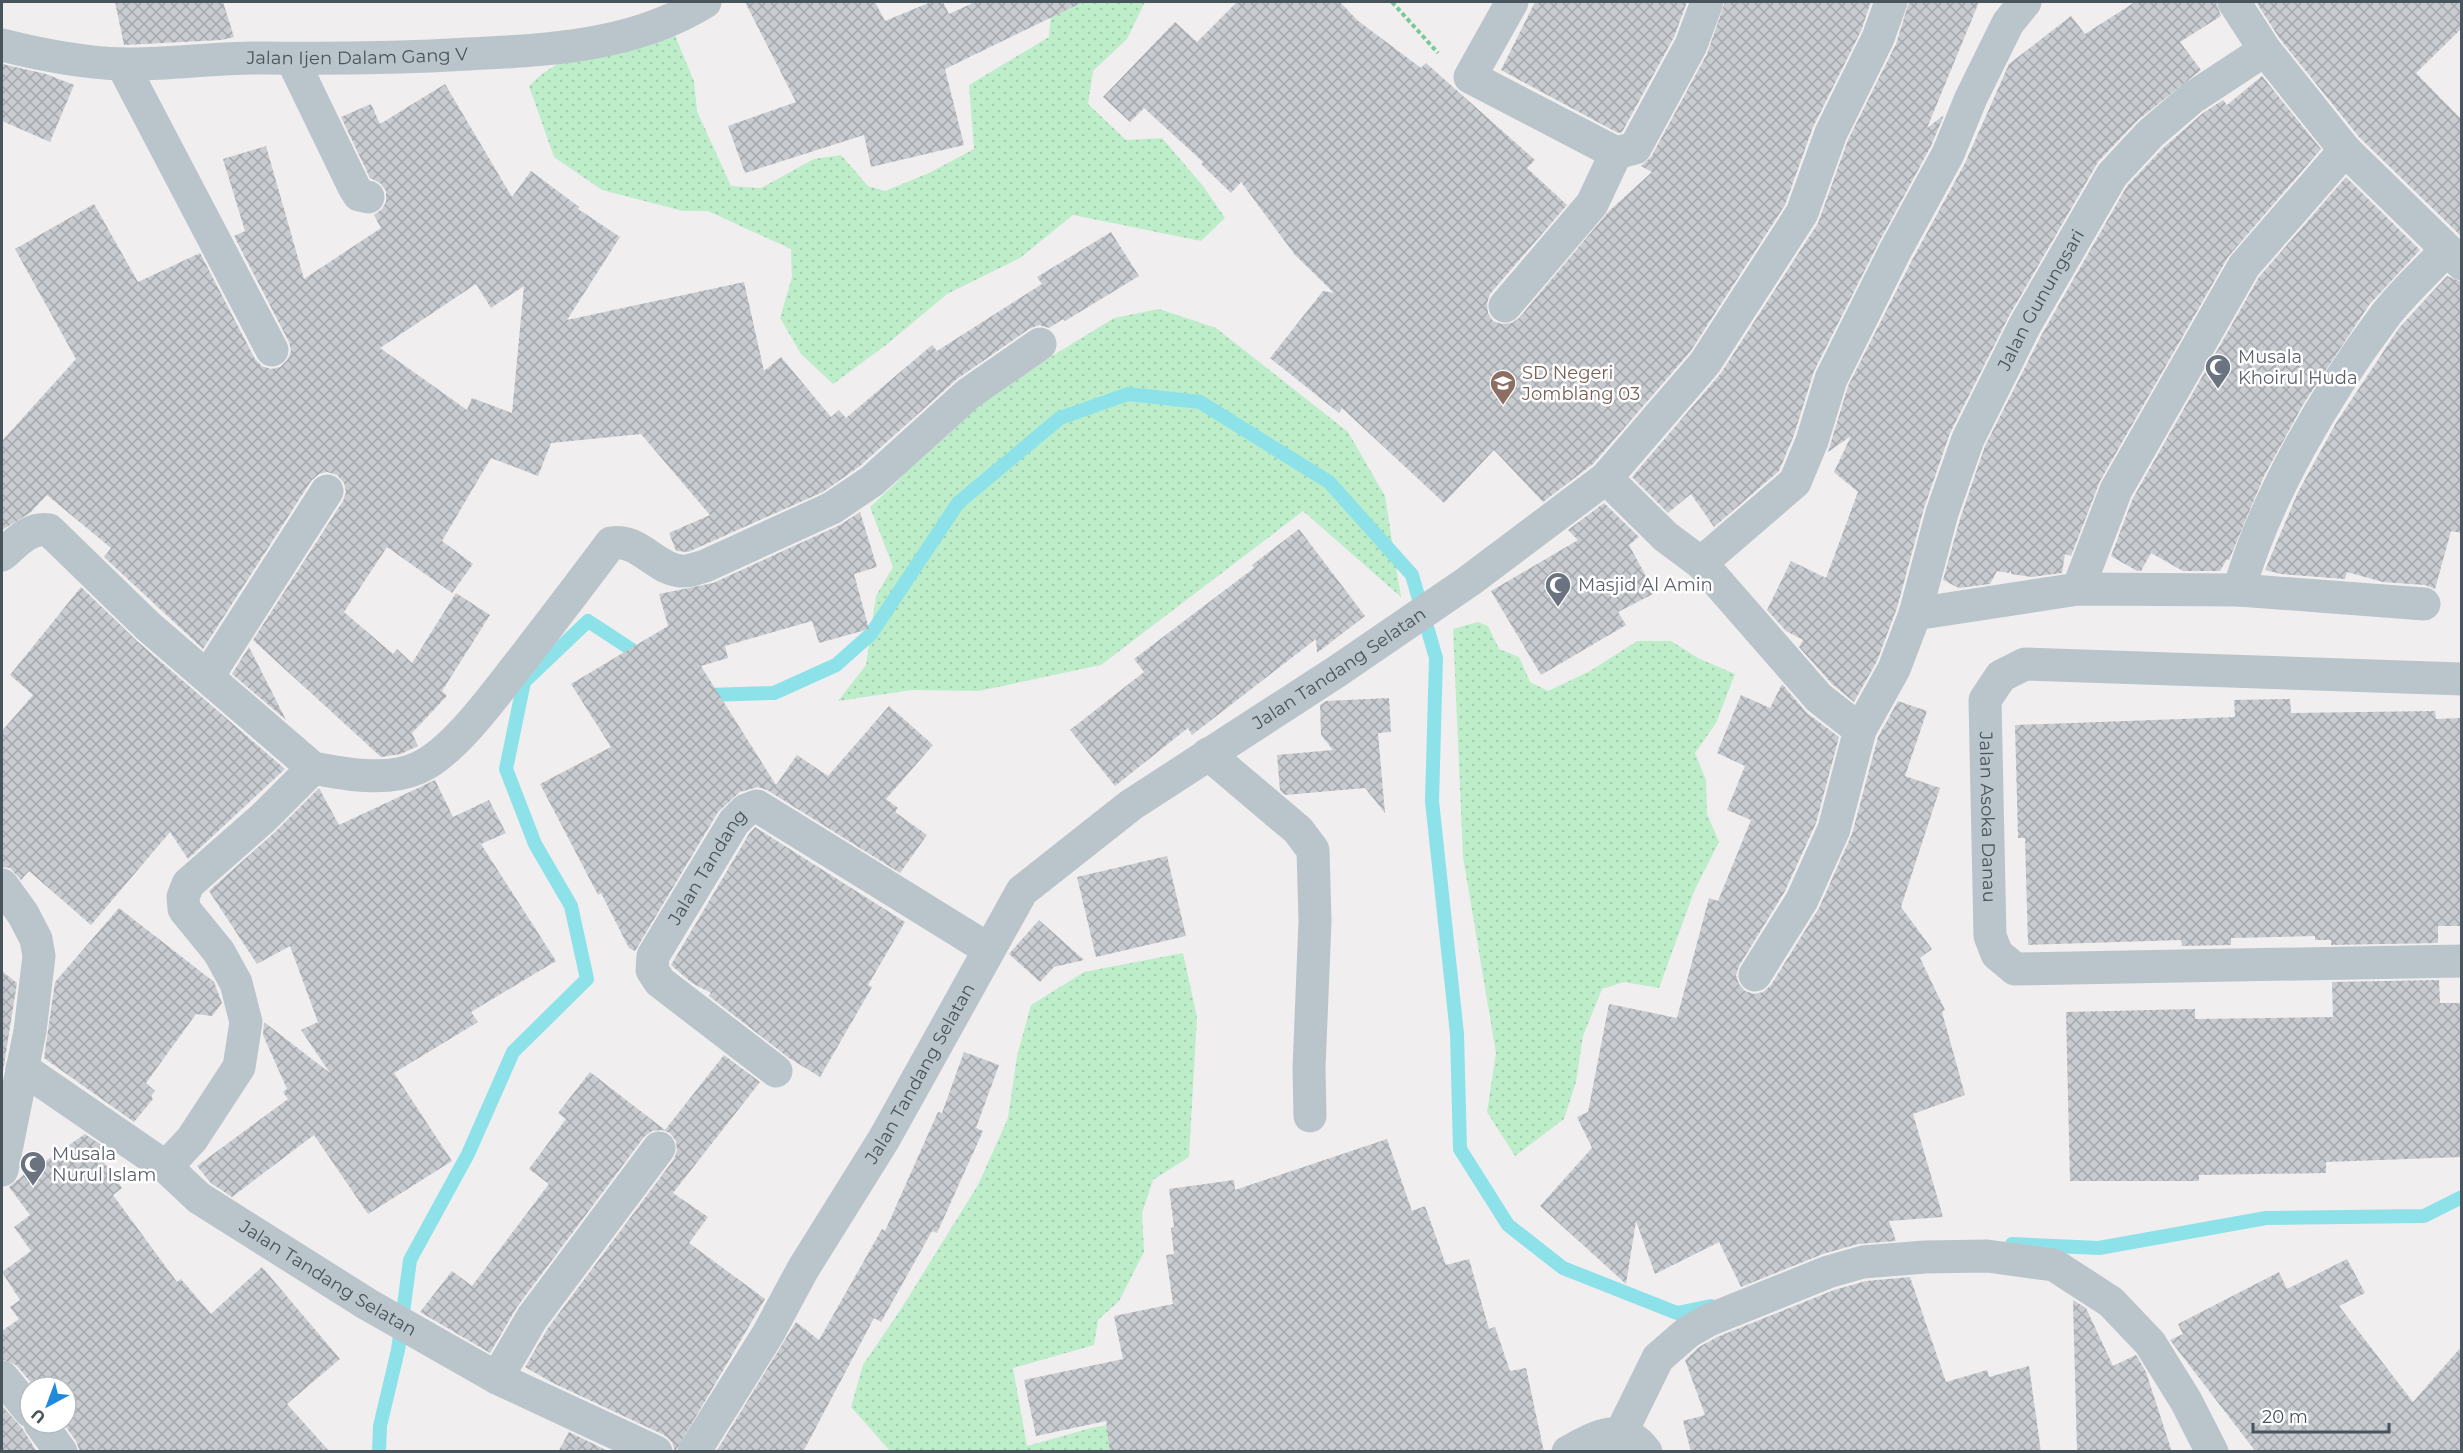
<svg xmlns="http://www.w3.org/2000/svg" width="2463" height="1453" viewBox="0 0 2463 1453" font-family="Montserrat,sans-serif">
  <defs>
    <pattern id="grass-dots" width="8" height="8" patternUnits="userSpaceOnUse" patternTransform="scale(1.5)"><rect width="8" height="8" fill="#beedca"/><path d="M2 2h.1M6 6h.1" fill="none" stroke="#a5cdb0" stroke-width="1.8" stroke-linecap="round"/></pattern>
    <pattern id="building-cross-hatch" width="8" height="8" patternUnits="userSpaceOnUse" patternTransform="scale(1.5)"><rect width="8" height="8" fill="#c8ccd1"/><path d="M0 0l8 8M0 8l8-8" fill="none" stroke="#a4a8ad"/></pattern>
  </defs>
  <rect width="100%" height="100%" fill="#f1eeef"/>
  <path fill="url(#grass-dots)" d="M1052,2h93l-18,37 -34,32 -5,33 38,36 36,-2 41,48 22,32 -24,23 -128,-26 -53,43 -73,36 -61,51 -53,39 -32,-30 -21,-36 12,-41 -1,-28 -83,-38h-25l-81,-21 -48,-33 -25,-71c35,-37 96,-46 142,-60l23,55 3,30 34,75 30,2 53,-29 27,-4 27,31 17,5 44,-18 45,-24 -5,-64 80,-48z
    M1159,309l57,19 132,104 37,64 16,101 -98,-86 -202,154 -122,26 -67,-1 -74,11 28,-36 10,-69 17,-29 -23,-60 28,-26 58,-66 158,-97z
    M1478,622l10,4 11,23 20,8 11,25 18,9 42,-20 47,-30h34l27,17 37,16 -19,49 -21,30 11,27 1,34 12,28 -24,47 -36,99 -35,-6 -22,7 -19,47 -7,46 -12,37 -49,37 -28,-44 9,-59 -33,-196 -10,-228z
    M1183,953l14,64 -8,140 -36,23 -11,33 2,39 -25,49 -21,19 -4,25 -81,23 14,78 64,-18 32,-6 36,29h-269l-39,-44 12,-42 38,-56 77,-124 30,-67 9,-62 14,-51 53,-33z"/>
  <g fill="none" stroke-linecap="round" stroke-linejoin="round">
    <path stroke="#8de2e9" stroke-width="14" d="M701,691l6,4 67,-2 62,-28 35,-31 87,-131 102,-85 68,-24 72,8 129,80 83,93 24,83 -4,143 25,233 3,115 48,76 55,43 114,45 34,-7
      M2012,1244l87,4 167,-30 158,-2 38,-19
      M379,1452l1,-26 18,-76 12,-90 58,-106 45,-102 74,-73 -16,-73 -36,-62 -29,-75 18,-87 64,-61 58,38"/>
  </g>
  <path fill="url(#building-cross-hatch)" fill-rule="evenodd" d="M115,2h108l11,35 -13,3 -97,5z
    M745,2h130l10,19 46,-19h12l6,12 26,-12h108l-138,67 19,76 -93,22 -7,-32 -119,38 -17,-47 68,-24z
    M1237,2h103l17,18 64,48 5,-5 109,97 -8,8 40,37 -77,89 -3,9 1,10 5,8 9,3 10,-1 7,-5 90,-107 43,-39 -11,-6 10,-9 56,-103 18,-52h146l-10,29 -48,96 -28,78 -95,147 -97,112 -50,38 -49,-52 -50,53 -102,-95 -3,5 -69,-55 53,-67 11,2 -39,-38 -54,-73 -10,11 -30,-29 2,-2 -59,-54 -14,14 -27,-25 72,-75 22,20z
    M1535,2h152l-13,35 -52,95 -4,1 -117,-63z
    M1909,2h70l-52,126 17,-13 -13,31 -53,98 -64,127 -20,64 -15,36 -65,56 -23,-33 -23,19 -36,-36 89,-104 97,-150 30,-83 48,-96z
    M2135,2h81l5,14 -41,26 21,28 -63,50 -40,42 -89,154 -59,117 -26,75 -27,100 -20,53 -23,41 -22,-18 -33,-37 4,-7 -17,-9 -19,-21 24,-49 35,17 32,-86 -24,-20 17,-36 -23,16 20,-66 63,-124 54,-99 44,-99 62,-48 14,18z
    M2256,2h206v26l-46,45 46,47v117l-103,-100 -79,-98z
    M2,64l44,10 28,11 -24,57 -48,-21z
    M2262,76l59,73 -93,108 -128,224 -29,75 -6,-2 -3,19 -30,4 -21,-3v-4l-2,3 -12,-2 -7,13 -31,4 -16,-8 17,-61 25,-73 57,-112 85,-148 36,-38 40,-35 20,-13 4,5z
    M445,84l67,113 19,-26 48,36 -1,2 42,28 -53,83 177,-38 20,89 17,-14 50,60 8,-7 7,8 86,-73 5,6 105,-67 -5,-7 74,-45 28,44 -74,45 -2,-2 -14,9 -10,-3 -10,4 -72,50 -97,87 -37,26 -135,60 -12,-1 -7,-18 41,-18 -69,-81 -90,9 -13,33 -47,-18 -49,83 31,23 -21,29 -65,-46 -43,65 49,42 4,-5 15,14 44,-70 34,22 -48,76 5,5 -35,37 6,13 -17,8 -20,3 -128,-117 90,-139 3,-9 -2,-9 -7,-8 -10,-3 -8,2 -8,7 -108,168 -99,-92 7,-9 -64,-53 -17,18 -28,17v-89l74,-82 -61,-110 79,-45 44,78 62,-29 55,106 7,7 9,3 9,-2 8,-8 3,-8 -2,-9 -55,-106 11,-5 -22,-72 43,-13 38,133 77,-51 -7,-13 8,-6 4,-7v-11l-6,-8 -10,-5 -29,-61 30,-13 9,20zM476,284l15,24 33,-22 -12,127 -40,-15 -5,12 -87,-62z
    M2346,177l74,73 -51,55 -65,98 -40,73 -35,84 -2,-1 -7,12h-37l-32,-18 -10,18h-4l-26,-15 22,-58 126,-221z
    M2447,276l15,6v251l-11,-2 -16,58 -10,-4 -42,-3 -36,-10 -2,7 -64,-5 -16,-4 33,-78 38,-69 63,-95z
    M1604,503l35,34 -10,8 26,48 -37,19 8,13 -85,50 -50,-84 87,-51 -10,-10z
    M860,512l17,55 -23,7 15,55 -50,14 -7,-22 -87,25 3,12 -27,8 75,119 21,-30 31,21 61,-70 44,39 -47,54 12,9 -3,4 32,23 -27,38 -133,-83 -9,-3 -18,5 -22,20 -83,139 -6,-3 -28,-55 -3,2 -58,-111 71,-37 -40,-63 97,-58 -9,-32 54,-11 127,-58z
    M1299,529l66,87 -48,37 -1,-14 -124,96 -4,-7 -73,58 -45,-56 74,-58 -10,-13 120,-91 -2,-3z
    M81,587l56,54 148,128 -97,90 -18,-27 -79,93 -62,-54 -8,9 -11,-12 -8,-1v-136l31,-36 -23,-20z
    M249,647l37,73 -54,-46z
    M1782,684l25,29 32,24 -23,86 -31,68 -46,75 -3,9 3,9 6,7 9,3 9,-2 8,-7 48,-77 33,-74 26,-97 20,-36 29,10 -22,65 35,12 -39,119 31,42 -12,9 25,52 -3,2 23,83 -52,19 30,103 -54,4 7,20 -38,3 -35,10 -82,33 -22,-45 -64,32 -19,-53 -10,63 -86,-78 52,-58 -15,-31 11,-5 21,-108 68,14 32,-120 9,3 33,-81 -24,-10 18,-44 -28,-13 24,-58 29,13z
    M1389,698l2,34 -13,1 7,80 -20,-25 -80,7 -5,-5 -3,-35 56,-5 -12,-15 -1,-30 6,-4z
    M2290,699l1,14 144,-2 1,8 26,-1v208h-24v17l-107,2v-5h-16v-4l-84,2v7l-49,1 -1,-6 -153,5 -3,-107h-7l-3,-113 220,-8 -1,-17z
    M435,780l18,37 36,-17 17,33 -25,11 75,117 -85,51 7,10 -84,51 58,88 -84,53 -54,-79 -82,62 -21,-14 -14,-17 91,-67 -5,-7 4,-3 -24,-54 1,-13 66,51 -29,-43 17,-8 -28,-76 -33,18 -48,-73 66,-59 44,-44 20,37z
    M755,827l150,95 -37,63 4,2 -52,90 -31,-19 -80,-62 2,-3 -19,-10 -21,-18 78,-131z
    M1167,856l19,80 -90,21 -19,-80z
    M119,908l95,74 8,21 -10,13 -16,-2 -50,69 9,8 -4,5 2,3 -19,23 -90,-64 11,-76z
    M1039,920l45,40 -30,7 -14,15 -31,-28z
    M2,971l15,12 -15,95z
    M2439,980l1,23h22v154l-136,5v11l-127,2v6h-129l-4,-169 129,-3v10l138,-2 -1,-35z
    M964,1052l35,13 -23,63 7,3 -46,102 -5,-2 -51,91 -7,-4 -71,134h-87l80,-130 23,18 63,-111 3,2 53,-119 4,1z
    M724,1055l36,27 -87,111 35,24 -19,26 76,56 -90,153 -3,-10 -8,-7 -111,-52 -28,-16 23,-39 126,-169 3,-8 -1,-10 -6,-8 -8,-3 -10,1 -8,6 -127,170 -27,46 -70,-41 32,-41 20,15 77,-102 -20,-15 37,-50 -8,-6 32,-41 75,58z
    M85,1134l25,17 -7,10 19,27 -9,7 64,87 4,-3 30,35 51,-47 78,92 -53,45 43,48h-250l-4,-11 -13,-18h3v-36h-31l-19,-22 -14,-6v-28l17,-12 -9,-12 10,-7 -18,-28 29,-21 -17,-24 16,-12 -21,-28 29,-24 2,2z
    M1387,1139l25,72 13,-5 21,59 23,-6 20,70 6,-2 15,44 16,-3 18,84h-434l-4,-31 -70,15 -12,-56 99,-21 -9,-43 59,-12 -7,-49 8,-1 -3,-26 3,-1 -5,-38 65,-9 1,10z
    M2347,1259l18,34 -26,13 74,96 49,-56v106h-206l-86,-112 13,-6 -5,-10 101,-52 8,17z
    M1910,1277l36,105 41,-12 2,7 40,-11 12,86h-350l-8,-31 22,-6 -20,-55 14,-13 18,-10 117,-47 32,-9z
    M2073,1300l13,8 27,58 23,-11 10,17 26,80h-95z
    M2,1406l20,22 15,24h-35z
    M569,1432l41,20h-52z"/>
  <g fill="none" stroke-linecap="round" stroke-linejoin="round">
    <path stroke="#77ca96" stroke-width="4" stroke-dasharray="4.5 3" stroke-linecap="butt" d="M1392,2l46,51"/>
    <g stroke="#bac5cb" stroke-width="33">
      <path d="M1512,2l-42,75 146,76 19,-5 56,-103 16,-43"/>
      <path d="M2234,2l31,48 80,100 117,114"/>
      <path id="s1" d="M2,45c36,9 83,18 121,19 47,1 94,-7 141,-6 68,1 136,0 204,-4 82,-4 166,-8 237,-52"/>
      <path d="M292,59l62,128 5,8 9,2"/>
      <path d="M122,64l150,286"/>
      <path d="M1505,306l87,-102 24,-51"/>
      <path d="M1606,478l60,59 35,26 118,135 41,32"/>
      <path d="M2,555c13,-11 28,-29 47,-25l100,97 164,141c31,6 74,14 105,0 37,-16 79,-77 104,-108 30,-39 60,-78 89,-117 28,-5 44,26 70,28 8,1 16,-3 24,-5l127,-58 40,-27 96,-87 72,-50"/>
      <path d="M1701,563l94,-81 17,-41 19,-62 63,-126 54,-99 23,-56 37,-75 17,-21"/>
      <path d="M2078,589l38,-99 128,-224 101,-116"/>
      <path d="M2239,590c26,-92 87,-196 145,-273 18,-24 42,-45 62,-67"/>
      <path id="s2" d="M1915,614l27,-101 26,-74 57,-114 87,-150 38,-41 42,-36 73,-48"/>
      <path d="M208,676l119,-185"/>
      <path id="s3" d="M2462,679l-437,-15 -24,12 -16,24 5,236 7,18 18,15 447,-8"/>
      <path d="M1208,754l90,76 15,20 2,71 -6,148 1,47"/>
      <path d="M2,885l21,29 13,25 3,17 -9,75 -28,139"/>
      <path d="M1755,975l47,-75 32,-71 26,-99 34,-61 21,-55 163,-25 161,1 185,14"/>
      <path id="s4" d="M22,1068l144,99 33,31 168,106 130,74 159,74"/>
      <path id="s5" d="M776,1071l-116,-89 -8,-12 1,-14 81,-134 12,-12 11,-4 231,143"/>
      <path d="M166,1167l26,-28 47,-72 7,-45 -10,-39 -17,-31 -35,-43 -1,-12 5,-13 75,-66 50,-50"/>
      <path d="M2,1377l28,34"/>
      <path d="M497,1378l35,-60 127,-170"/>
      <path d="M40,1423l21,29"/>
      <path d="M1621,1433l37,-75 30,-26 21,-12 119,-48 35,-10 62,-5 62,-1 67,9 57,37 39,41 36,58 26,51"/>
      <path id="s6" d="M694,1452l74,-118 35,-65 81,-130 138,-248 109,-86 205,-133 133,-91 137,-103 99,-115 97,-150 29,-80 47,-95 13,-36"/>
      <path d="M1568,1452c27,-15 55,-32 78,0"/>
    </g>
  </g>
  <defs>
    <g id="mosque-pin" transform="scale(1.35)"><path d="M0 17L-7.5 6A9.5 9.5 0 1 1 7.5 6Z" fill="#6b7280" stroke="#fff"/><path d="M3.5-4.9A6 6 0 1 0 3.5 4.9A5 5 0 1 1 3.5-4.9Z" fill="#fff"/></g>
    <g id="school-pin" transform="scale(1.35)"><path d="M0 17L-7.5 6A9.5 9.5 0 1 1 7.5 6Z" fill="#8d6e63" stroke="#fff"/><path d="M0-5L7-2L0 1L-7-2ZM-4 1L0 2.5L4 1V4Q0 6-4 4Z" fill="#fff"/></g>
  </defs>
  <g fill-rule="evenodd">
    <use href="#mosque-pin" x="2218" y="367"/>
    <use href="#school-pin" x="1503" y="383"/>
    <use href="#mosque-pin" x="1558" y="585"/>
    <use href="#mosque-pin" x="33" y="1164"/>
  </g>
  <g text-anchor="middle" stroke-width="5" stroke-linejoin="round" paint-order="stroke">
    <g font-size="18" fill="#47545b" stroke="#fff">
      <text dy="6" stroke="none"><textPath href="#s1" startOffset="357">Jalan Ijen Dalam Gang V</textPath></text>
      <text dy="6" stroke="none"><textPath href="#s2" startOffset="340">Jalan Gunungsari</textPath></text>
      <text dy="6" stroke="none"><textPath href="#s6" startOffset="1038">Jalan Tandang Selatan</textPath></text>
      <text dy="6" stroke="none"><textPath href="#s3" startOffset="610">Jalan Asoka Danau</textPath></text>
      <text dy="6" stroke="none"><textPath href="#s5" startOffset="279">Jalan Tandang</textPath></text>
      <text dy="6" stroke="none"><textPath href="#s6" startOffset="441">Jalan Tandang Selatan</textPath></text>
      <text dy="6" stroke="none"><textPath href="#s4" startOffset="372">Jalan Tandang Selatan</textPath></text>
    </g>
    <g font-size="18" fill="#5b616d" stroke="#fff" text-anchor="start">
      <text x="2238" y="363">Musala<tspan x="2238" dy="21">Khoirul Huda</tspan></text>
      <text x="1578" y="591">Masjid Al Amin</text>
      <text x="52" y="1160">Musala<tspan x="52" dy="21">Nurul Islam</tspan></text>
    </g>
    <g font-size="18" fill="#785e54" stroke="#fff" text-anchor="start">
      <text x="1522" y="379">SD Negeri<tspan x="1522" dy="21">Jomblang 03</tspan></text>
    </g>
  </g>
  <rect width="2463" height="1453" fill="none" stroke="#47545b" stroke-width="6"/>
  <g transform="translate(48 1405) rotate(221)"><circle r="28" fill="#ffffff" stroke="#b5bbbd" stroke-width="1.5"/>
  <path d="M0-4.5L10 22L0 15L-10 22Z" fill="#1f8ada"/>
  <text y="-9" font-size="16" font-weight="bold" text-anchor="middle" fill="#47545b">U</text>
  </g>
  <path d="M2253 1423v9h136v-9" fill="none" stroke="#47545b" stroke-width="3"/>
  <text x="2262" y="1423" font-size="18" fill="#47545b" stroke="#ffffff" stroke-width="4.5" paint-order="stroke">20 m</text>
</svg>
